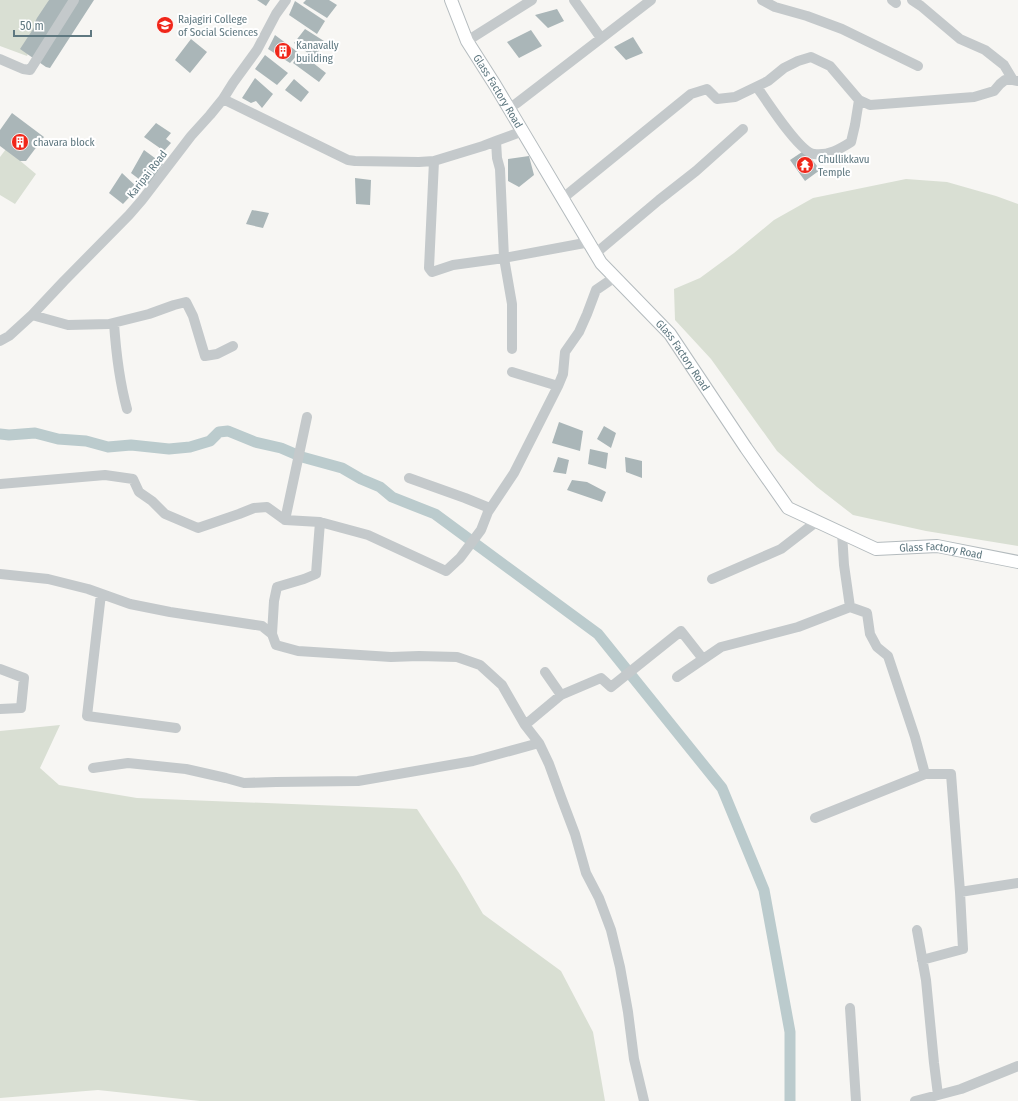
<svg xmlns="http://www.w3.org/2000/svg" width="1018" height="1101" viewBox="0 0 1018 1101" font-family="'Fira Sans Condensed',sans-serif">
  <rect width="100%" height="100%" fill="#f7f6f3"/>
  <path fill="#d9dfd3" d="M0,0h49l-22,56 -27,-10z
    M6,149l30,25 -21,30 -15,-9v-38z
    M906,179l41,3 49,14 22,8v342l-92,-15 -73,-16 -36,-28 -40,-36 -66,-92 -36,-39 -1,-31 26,-11 34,-25 40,-33 39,-22z
    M60,725l-20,43 19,17 78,13 280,11 42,64 24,41 78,57 32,61 12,69h-405l-102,-11 -98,8v-367z"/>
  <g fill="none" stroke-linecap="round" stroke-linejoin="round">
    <path stroke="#bbcbcd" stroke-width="11" d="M0,434l9,1 26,-2 23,6 28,2 22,6 23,-2 38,4 21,-2 20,-6 9,-9 9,-1 27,11 26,6 21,9 40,11 19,11 19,8 12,10 43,17 163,120 124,154 42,102 26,142v69"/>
  </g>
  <path fill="#aab6b8" d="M49,0h45l-44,68 -4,-1 -26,-18 17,-26 -2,-1 2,-4z
    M257,0h13l-4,6z
    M306,0h23l8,5 -10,13 -24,-15z
    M295,1l30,20 -8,13 -28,-19z
    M557,9l7,12 -16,7 -13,-13z
    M305,29l19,12 -9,17 -21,-15z
    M531,30l11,16 -23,12 -12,-16z
    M275,35l24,18 -9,10 -22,-14z
    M633,37l10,16 -17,7 -12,-13z
    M191,39l16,13 -17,21 -15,-13z
    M265,55l23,18 -11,12 -22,-16z
    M298,56l6,5 4,-2 18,14 -7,9 -26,-19z
    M255,78l18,16 -11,14 -6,-7 -5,2 -9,-5z
    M294,79l15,13 -8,10 -16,-12z
    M12,113l32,24 -18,24h-6l-20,-15v-16z
    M156,123l15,10 -5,6 5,4 -7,8 -20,-14z
    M144,150l19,14 -15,22 -17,-13z
    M805,150l15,20 -15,11 -15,-21z
    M529,156l5,19 -15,12 -11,-6v-22z
    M122,173l16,15 -15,16 -14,-11z
    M355,178l16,2 -1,25 -14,-1z
    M252,210l17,3 -6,15 -17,-4z
    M559,422l24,9 -3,20 -28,-8z
    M604,426l12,7 -5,15 -14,-9z
    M590,449l18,4 -2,16 -18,-5z
    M558,457l11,3 -3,14 -13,-2z
    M625,457l17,4v17l-16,-6z
    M572,480l15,2 19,10 -4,10 -35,-12z"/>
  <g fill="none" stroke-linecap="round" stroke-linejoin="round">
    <g stroke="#b4bbbe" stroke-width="14">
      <g id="major">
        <path id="s1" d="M451,0l16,41 28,44 106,178 69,71 76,114 42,60 88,41 61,-3 81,16"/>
      </g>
    </g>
    <path stroke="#c4c9cb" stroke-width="10" d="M574,0l27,38
      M762,0l13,7 32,9 35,13 76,37
      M892,0l4,3
      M912,0l9,6 39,33 25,11 19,15 9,15
      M467,41l65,-41
      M0,59l23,10 7,1 44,-70
      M757,87c10,14 42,65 57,67 14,2 26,-5 37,-12l4,-17 4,-25
      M223,99l125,61 7,1 64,1 15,-1 49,-15 13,-5 1,17 3,11 4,89 8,46v45
      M509,108l8,-5 134,-103
      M496,141l27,-10
      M434,161l-5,107 3,4 21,-7 51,-7 86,-16
      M563,198l128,-104 16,-5 10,10 18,-2 33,-16 16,-13 14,-7 13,-4 19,9 29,34 11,5 104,-8 20,-6 6,-7 5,-4h8l5,1
      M596,253l63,-53 37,-29 47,-42
      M32,315l36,10 41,-1 40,-10 25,-9 12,-3 7,14 12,40 12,-2 16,-8
      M114,323c2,30 5,57 13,86
      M0,341l9,-5 23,-21 32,-34 65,-66 13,-15 49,-64 19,-21 13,-16 10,-16 24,-33 19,-36 10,-14
      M512,372l46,14
      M0,484l105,-9 28,4 6,13 13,9 13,13 33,14 41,-14 15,-6 13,-1 18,13 35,2 48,13 78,36 14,-13 21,-28 7,-18 -1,-5 -22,-9 -56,-20
      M488,512l26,-39 44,-87 5,-12 2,-22 14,-20 8,-18 9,-24 19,-13
      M285,520l22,-103
      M842,533l2,32 6,42 17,6 3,21 7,13 11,9 27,81 10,37h26l9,118 3,57 -41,11
      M0,574l48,5 40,10 42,15 40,8 92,14 10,8 4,11 22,6 93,6 28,-1 38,1 23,8 22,20 23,40 14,18 10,21 12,33 14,37 11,39 13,25 12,32 9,37 8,45 6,47 10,42
      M712,579l69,-30 35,-27
      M101,594l-14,122 89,12
      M272,634l2,-33 3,-14 27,-8 12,-5 4,-52
      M0,669l24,9 -3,30 -21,1
      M545,672l16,23
      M677,677l44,-30 77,-20 52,-20
      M525,725l36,-30 40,-17 10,9 70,-56 22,28
      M93,768l35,-5 58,6 40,9 18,5 32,-1 82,-1 115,-20 66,-18
      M815,818l110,-44
      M960,892l58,-9
      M917,930l9,50 8,83 4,32
      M850,1008l6,93
      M915,1101l46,-12 57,-23"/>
    <use href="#major" stroke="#fff" stroke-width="12"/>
  </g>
  <defs>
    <g id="university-disc" transform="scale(0.9)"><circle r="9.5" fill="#f02619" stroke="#fff"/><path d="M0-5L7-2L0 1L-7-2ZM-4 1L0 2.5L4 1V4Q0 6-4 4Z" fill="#fff"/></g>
    <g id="building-disc" transform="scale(0.9)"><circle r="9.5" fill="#f02619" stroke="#fff"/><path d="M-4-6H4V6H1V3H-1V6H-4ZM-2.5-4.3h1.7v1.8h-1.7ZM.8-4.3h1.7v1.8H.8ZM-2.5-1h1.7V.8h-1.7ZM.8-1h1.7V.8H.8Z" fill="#fff"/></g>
    <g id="temple-disc" transform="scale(0.9)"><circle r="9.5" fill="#f02619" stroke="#fff"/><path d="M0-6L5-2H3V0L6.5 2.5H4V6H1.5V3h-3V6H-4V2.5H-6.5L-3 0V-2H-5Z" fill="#fff"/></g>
  </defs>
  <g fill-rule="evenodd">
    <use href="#university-disc" x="165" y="25"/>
    <use href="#building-disc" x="283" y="51"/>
    <use href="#building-disc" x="20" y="142"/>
    <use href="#temple-disc" x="805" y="165"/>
  </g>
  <g text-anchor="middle" stroke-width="4" stroke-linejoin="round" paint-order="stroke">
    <g font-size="11" fill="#5f7880" stroke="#fff" text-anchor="start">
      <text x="178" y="23">Rajagiri College<tspan x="178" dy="13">of Social Sciences</tspan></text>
      <text x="296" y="49">Kanavally<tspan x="296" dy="13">building</tspan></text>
      <text x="33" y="146">chavara block</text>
      <text x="818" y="163">Chullikkavu<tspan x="818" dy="13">Temple</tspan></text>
    </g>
    <g font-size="11" fill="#5f7880" stroke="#fff">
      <text dy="4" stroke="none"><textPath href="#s1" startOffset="103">Glass Factory Road</textPath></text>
      <text transform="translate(147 174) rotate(-52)" y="4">Karipai Road</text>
      <text dy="4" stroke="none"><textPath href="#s1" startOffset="427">Glass Factory Road</textPath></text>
      <text dy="4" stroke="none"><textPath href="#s1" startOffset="775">Glass Factory Road</textPath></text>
    </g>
  </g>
  <path d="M14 30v6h77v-6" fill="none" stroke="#5f7880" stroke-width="2"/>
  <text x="20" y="30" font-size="12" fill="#5f7880" stroke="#ffffff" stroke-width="3" paint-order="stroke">50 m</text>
</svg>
